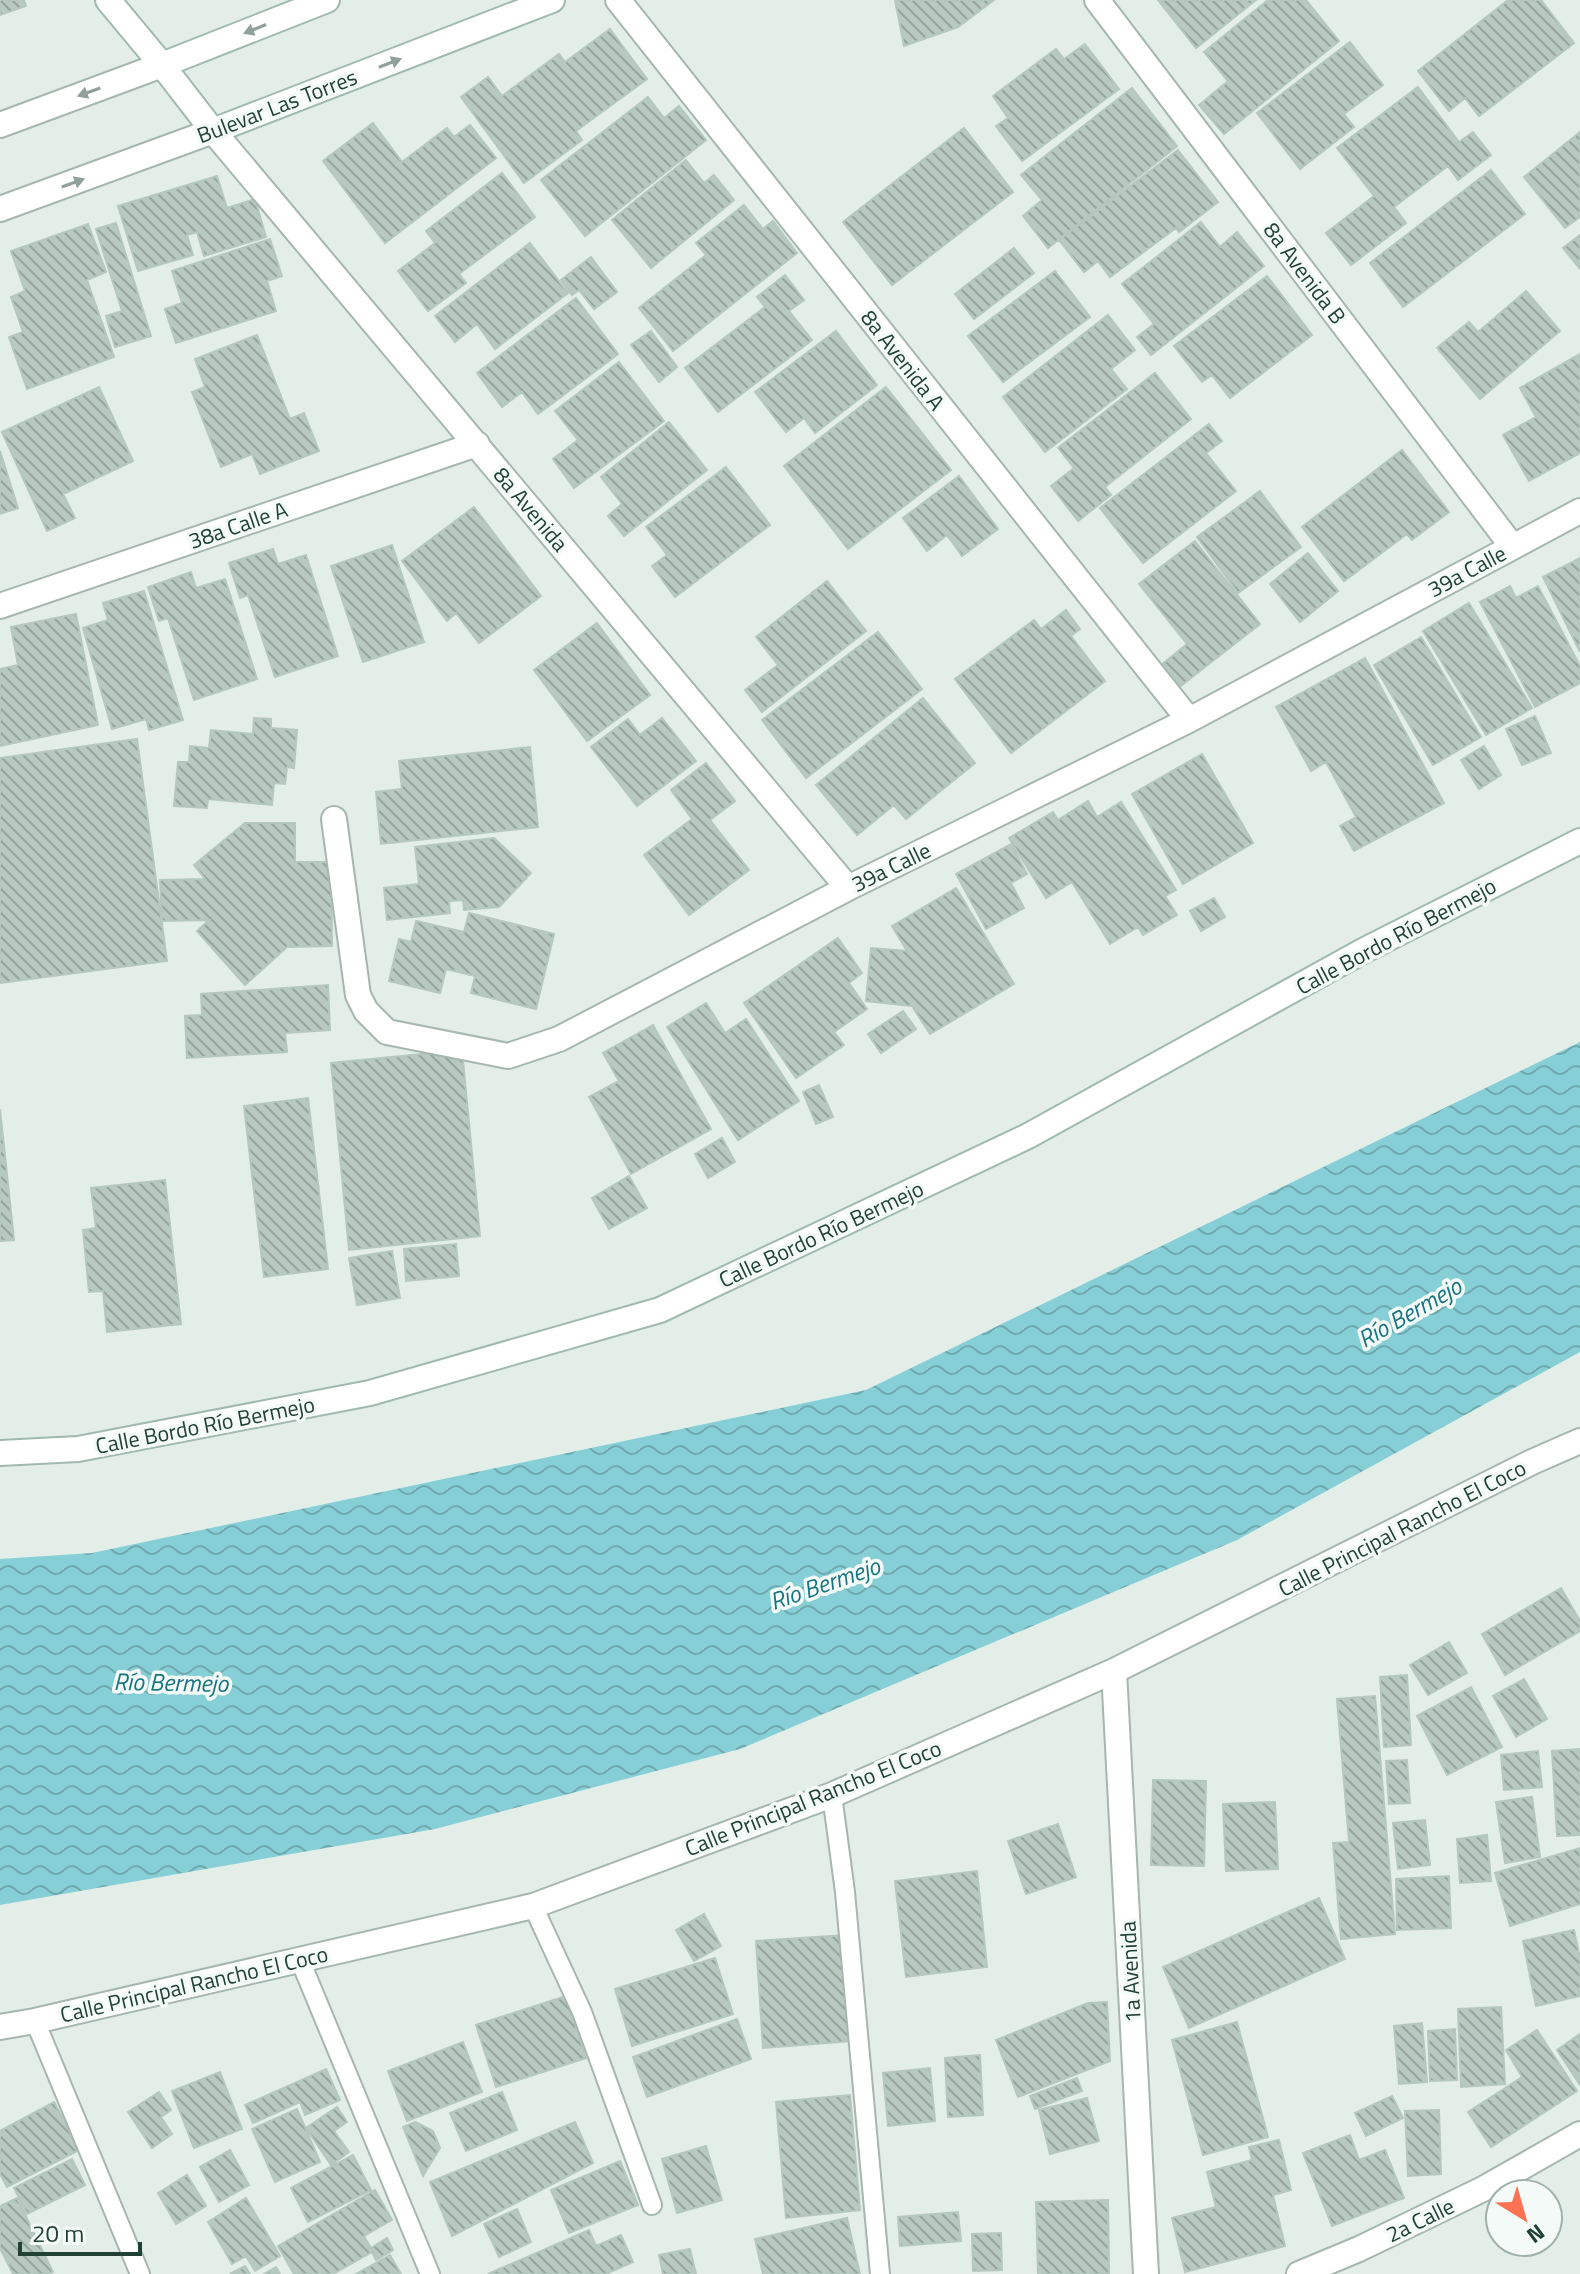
<svg xmlns="http://www.w3.org/2000/svg" width="1580" height="2274" viewBox="0 0 1580 2274" font-family="'Titillium Web',sans-serif">
  <defs>
    <pattern id="water-waves" width="16" height="10" patternUnits="userSpaceOnUse" patternTransform="scale(2)"><rect width="16" height="10" fill="#87cfd7"/><path d="M0 5q4-4 8 0t8 0" fill="none" stroke="#6eaaaf"/></pattern>
    <pattern id="building-back-hatch" width="6" height="6" patternUnits="userSpaceOnUse" patternTransform="scale(2)"><rect width="6" height="6" fill="#b8c9c1"/><path d="M-1 5l2 2M0 0l6 6M5-1l2 2" fill="none" stroke="#95a59e"/></pattern>
  </defs>
  <rect width="100%" height="100%" fill="#e3eee8"/>
  <path fill="url(#water-waves)" d="M1580,1042v310l-343,188 -497,209 -305,80 -435,76v-346l92,-6 774,-163z"/>
  <path fill="url(#building-back-hatch)" stroke="#b5c8bf" stroke-width="2" d="M0,0h24l2,6 -26,9z
    M895,0h99l-36,27 -54,19z
    M1158,0h98l-60,48z
    M1268,0h38l33,41 -115,93 -25,-29 29,-24 -24,-29z
    M1508,0h33l33,43 -95,73 -14,-18 -16,13 -31,-40z
    M610,29l37,50 -71,52 6,9 -58,43 -63,-86 27,-20 14,19 57,-42 6,8z
    M1350,42l33,43 -39,29 10,13 -54,42 -43,-56z
    M1085,44l34,45 -97,72 -26,-35 12,-8 -15,-22 63,-47 8,10z
    M1418,87l41,55 14,-10 18,23 -33,25 -10,-14 -54,41 12,16 -55,42 -25,-32 48,-37 -37,-48z
    M1132,88l45,58 -129,102 -25,-32 19,-16 -21,-25z
    M648,97l16,21 15,-12 27,34 -121,96 -44,-56z
    M373,123l29,39 45,-34 7,9 16,-12 26,33 -111,85 -62,-82z
    M964,128l49,64 -121,93 -49,-63z
    M1580,132v85l-15,11 -41,-51z
    M1178,150l40,52 -39,30 -3,-4 -66,49 -12,-16 -14,11 -25,-32z
    M686,160l18,23 10,-8 20,25 -83,68 -39,-48z
    M1491,170l34,44 -122,93 -33,-44z
    M502,173l33,44 -76,57 7,9 -38,28 -30,-40 37,-28 -9,-12z
    M217,176l10,32 28,-9 11,38 -62,19 -7,-24 -10,3 6,20 -55,16 -20,-65z
    M744,205l19,24 10,-8 24,32 -124,98 -34,-43 67,-53 -10,-12z
    M1201,222l19,25 17,-15 27,34 -113,89 -14,-18 17,-13 -32,-40z
    M116,223l35,113 -36,11 -9,-31 16,-5 -26,-82z
    M88,224l18,48 -19,8 27,77 -87,32 -18,-52 14,-5 -12,-35 14,-6 -14,-40z
    M1580,235v34l-17,-21z
    M270,239l12,37 -15,5 9,30 -100,32 -11,-34 17,-6 -10,-32z
    M530,243l38,50 -73,56 -18,-25 -22,18 -20,-26z
    M1014,248l20,25 -60,46 -19,-25z
    M591,257l26,35 -23,17 -15,-19 -7,5 -11,-15z
    M1055,271l35,46 -87,65 -35,-46z
    M785,275l19,25 -15,11 23,29 -94,72 -33,-44 80,-61 -8,-10z
    M1267,276l45,59 -82,63 -18,-23 -10,7 -28,-36z
    M1526,291l34,40 -80,68 -43,-51 32,-26 9,10z
    M576,298l42,56 -80,60 -16,-22 -20,15 -25,-34z
    M1108,315l27,35 -24,19 16,20 -82,63 -42,-55z
    M651,331l26,36 -18,15 -28,-37z
    M836,331l41,54 -62,48 -11,-15 -18,14 -31,-40z
    M257,335l33,84 14,-6 15,38 -59,23 -8,-20 -31,13 -29,-75 13,-5 -10,-28z
    M1580,354v99l-51,28 -26,-46 33,-18 -16,-29z
    M619,362l45,59 -90,67 -21,-29 25,-19 -23,-29z
    M1155,373l36,46 -86,68 6,8 -33,26 -27,-35 23,-18 -16,-20z
    M99,387l34,74 -70,33 12,24 -28,13 -45,-99z
    M886,387l65,83 -103,79 -64,-83z
    M669,422l38,48 -83,66 -16,-20 14,-12 -21,-27z
    M1209,424l13,17 -16,12 30,38 -93,72 -43,-55z
    M1402,450l47,62 -37,28 -5,-6 -63,47 -42,-54z
    M0,451l18,57 -18,6z
    M726,467l44,58 -95,72 -23,-31 15,-11 -21,-28z
    M959,476l39,53 -36,27 -15,-21 -20,16 -24,-33z
    M1260,491l41,56 -63,46 -41,-56z
    M474,507l67,89 -62,47 -23,-30 -9,8 -45,-60z
    M1195,541l65,83 -82,64 -18,-22 27,-22 -48,-60z
    M392,545l32,97 -61,20 -32,-96z
    M273,549l5,15 28,-9 32,101 -63,21 -27,-82 -8,3 -11,-35z
    M1308,553l30,38 -38,31 -30,-38z
    M1580,558v94l-37,-75z
    M191,572l5,16 29,-9 32,100 -63,21 -26,-82 -9,3 -11,-34z
    M827,581l39,50 -104,81 -17,-22 33,-25 -22,-28z
    M1510,586l6,12 22,-12 42,80v17l-45,24 -55,-105z
    M144,591l39,129 -34,10 -3,-11 -34,10 -29,-101 25,-8 -5,-17z
    M1469,603l63,105 -46,27 -63,-104z
    M1066,610l14,19 -9,7 34,45 -94,72 -56,-74 79,-59 7,9z
    M76,614l22,111 -98,21v-77l18,-4 -7,-38z
    M597,623l53,72 -63,46 -53,-71z
    M878,632l44,57 -116,89 -44,-58z
    M1421,637l60,100 -48,28 -59,-100z
    M1365,658l79,145 -90,48 -14,-25 16,-9 -30,-55 -15,9 -35,-64z
    M923,698l52,65 -69,56 -12,-14 -37,30 -41,-50z
    M1535,716l16,37 -29,12 -16,-36z
    M254,718l17,1v9l26,2 -3,38 -7,-1 -2,17 -11,-1 -2,22 -64,-6 -1,9 -33,-2 4,-44h11l1,-16 19,2 2,-18 42,4z
    M662,718l34,43 -59,45 -46,-59 37,-28 12,16z
    M137,739l30,222 -167,22v-225z
    M1484,746l17,29 -22,14 -18,-29z
    M530,747l8,80 -157,17 -5,-52 26,-3 -3,-28z
    M1202,754l51,89 -70,41 -51,-90z
    M706,763l29,38 -25,19 39,50 -60,45 -45,-60 48,-36 -21,-29z
    M1088,801l9,16 24,-15 55,88 -11,6 12,19 -34,20 -5,-8 -28,17 -38,-62 -26,16 -37,-60 44,-26 5,8z
    M245,823h50v39h36l1,84 -45,1 -42,38 -48,-54 12,-11 -47,1 -2,-41 45,-1 -11,-14z
    M494,838l37,35 -32,34 -35,3 -1,-10 -14,1 1,12 -63,7 -3,-32 35,-4 -4,-37z
    M1011,844l16,30 -16,9 13,25 -38,21 -30,-55z
    M956,888l58,96 -84,50 -18,-28 -46,-5 5,-53 36,3 -15,-25z
    M1214,898l11,19 -24,14 -11,-20z
    M469,913l85,21 -18,75 -65,-16 4,-17 -29,-7 -6,24 -51,-12 10,-42 12,3 5,-21 48,11z
    M838,938l24,35 -13,10 18,26 -33,23 10,13 -48,33 -52,-75z
    M328,985l2,45 -45,3 2,19 -100,6 -2,-42 17,-1 -1,-21z
    M706,1003l19,30 21,-14 53,82 -61,39 -71,-113z
    M903,1011l13,18 -35,24 -13,-19z
    M653,1025l58,104 -80,45 -42,-77 30,-16 -16,-28z
    M462,1050l18,186 -131,14 -18,-187z
    M819,1085l14,32 -17,7 -13,-32z
    M308,1098l20,171 -64,8 -20,-171z
    M0,1109l14,131 -14,1z
    M722,1138l13,24 -27,16 -13,-24z
    M629,1176l18,32 -38,21 -17,-31z
    M165,1180l16,144 -74,8 -4,-41 -14,1 -6,-62 13,-2 -5,-40z
    M456,1244l3,32 -53,5 -2,-32z
    M392,1251l8,47 -43,7 -8,-47z
    M1561,1588l19,33v10l-75,44 -23,-41z
    M1449,1642l18,31 -39,22 -18,-30z
    M1407,1675l4,70 -27,2 -4,-70z
    M1524,1679l23,40 -31,18 -23,-41z
    M1471,1687l31,60 -55,28 -30,-59z
    M1375,1696l20,238 -54,5 -8,-96 16,-1 -12,-143z
    M1580,1749v86l-23,1 -5,-85z
    M1538,1751l4,36 -38,3 -3,-35z
    M1407,1760l3,43 -21,1 -3,-43z
    M1153,1780l53,1 -2,85 -53,-1z
    M1532,1797l8,60 -35,6 -9,-61z
    M1275,1802l3,67 -52,2 -3,-67z
    M1425,1820l5,45 -32,4 -5,-46z
    M1058,1824l18,53 -50,17 -18,-53z
    M1487,1835l4,46 -31,2 -3,-44z
    M1580,1848v56l-70,22 -15,-53z
    M977,1871l10,96 -81,10 -11,-96z
    M1449,1876l2,52 -54,2 -1,-51z
    M1319,1898l26,61 -156,69 -26,-61z
    M704,1914l17,32 -27,15 -18,-31z
    M1574,1930l6,28v38l-44,10 -13,-65z
    M845,1935l7,106 -89,7 -7,-107z
    M715,1958l18,56 -101,32 -17,-57z
    M566,1996l20,62 -90,29 -20,-62z
    M1107,2002l3,59 -92,36 -22,-57 92,-37z
    M1501,2007l4,77 -44,3 -3,-78z
    M737,2019l14,40 -104,38 -14,-40z
    M1237,2022l31,115 -65,18 -31,-115z
    M1422,2023l5,59 -28,2 -5,-58z
    M1455,2029l2,51 -27,1 -2,-50z
    M1537,2030l40,61 -86,56 -23,-35 54,-35 -16,-27z
    M1580,2034v51l-23,-35z
    M463,2042l19,50 -75,29 -19,-50z
    M980,2055l3,60 -35,2 -3,-59z
    M930,2068l5,53 -47,5 -5,-53z
    M326,2069l14,31 -35,15 -5,-13 -47,21 -8,-18z
    M220,2072l22,57 -48,19 -22,-57z
    M1077,2078l5,13 -47,18 -5,-13z
    M159,2092l12,18 -10,7 11,17 -20,14 -24,-36z
    M502,2092l15,38 -51,21 -16,-38z
    M850,2095l10,115 -74,8 -10,-116z
    M1392,2096l11,22 -37,18 -11,-23z
    M1087,2098l12,43 -49,13 -11,-44z
    M54,2102l25,48 -72,37 -7,-13v-43z
    M337,2107l10,15 -13,9 15,21 -18,13 -25,-37z
    M297,2109l23,53 -45,20 -23,-53z
    M1439,2110l2,64 -33,2 -3,-65z
    M415,2122l18,9 7,17 -17,28 -20,-49z
    M575,2122l18,41 -141,73 -22,-54z
    M1350,2135l9,25 26,-10 19,48 -72,28 -29,-73z
    M1279,2140l12,50 -18,5 12,51 -100,26 -13,-54 44,-11 -9,-35 45,-12 -3,-13z
    M706,2146l16,54 -45,13 -15,-54z
    M230,2150l19,35 -30,17 -19,-35z
    M353,2155l18,35 -63,32 -17,-34z
    M72,2159l13,26 -58,29 -13,-26z
    M620,2161l18,44 -69,28 -18,-43z
    M187,2175l19,31 -30,18 -18,-31z
    M375,2190l17,30 -28,16 7,12 16,-10 6,12 -17,10 -4,-8 -39,22h-39l-16,-28z
    M17,2198l36,74 -4,2h-36l-13,-26v-42z
    M246,2198l34,58 -25,15 -9,-15 -14,8 -24,-42z
    M1108,2200l1,74h-71l-2,-72z
    M517,2209l14,33 -32,15 -15,-33z
    M958,2212l3,29 -61,5 -2,-29z
    M847,2218l13,56h-97l-8,-35z
    M589,2230l7,16 25,-11 12,27 -27,12h-118z
    M1001,2233l1,37 -29,1 -1,-37z
    M690,2249l6,25h-33l-4,-19z
    M390,2255l11,19h-45z
    M245,2266l5,8h-20z
    M276,2267l4,7h-16z"/>
  <g fill="none" stroke-linecap="round" stroke-linejoin="round">
    <g stroke="#a5b7af" stroke-width="22">
      <path id="lane" d="M832,1795l13,97 35,382
        M533,1906l49,106 70,193
        M300,1960l130,314
        M35,2021l105,253"/>
    </g>
    <g stroke="#a5b7af" stroke-width="28">
      <path id="street" d="M618,0l571,720
        M1097,0l415,546
        M0,125l162,-60
        M0,209l213,-78 635,757
        M0,606l477,-162
        M334,819l24,176 8,16 21,21 121,24 51,-17 289,-151 341,-168 391,-209
        M1114,1671l32,603
        M0,2027l35,-6 498,-115 299,-111 282,-124 418,-209 48,-21
        M1299,2274l60,-25 126,-61 95,-54"/>
    </g>
    <g stroke="#a0bab0" stroke-width="28">
      <path id="secondary" d="M108,0l54,65 51,66 339,-131
        M162,65l165,-65
        M0,1453l78,-4 292,-56 290,-83 368,-174 335,-185 217,-110"/>
    </g>
    <use href="#lane" stroke="#fff" stroke-width="18"/>
    <use href="#street" stroke="#fff" stroke-width="24"/>
    <use href="#secondary" stroke="#fff" stroke-width="24"/>
  </g>
  <defs><path id="oneway-solid" d="M-6-.8H1V-3.2L6.5 0L1 3.2V.8H-6Z" transform="scale(2)"/></defs>
  <g fill="#90a09a">
    <use href="#oneway-solid" transform="translate(255 29) rotate(158)"/>
    <use href="#oneway-solid" transform="translate(390 63) rotate(-21)"/>
    <use href="#oneway-solid" transform="translate(89 92) rotate(160)"/>
    <use href="#oneway-solid" transform="translate(73 183) rotate(-20)"/>
  </g>
  <g text-anchor="middle" stroke-width="7" stroke-linejoin="round" paint-order="stroke">
    <g font-size="22" fill="#214136" stroke="#f4faf7">
      <text transform="translate(277 106) rotate(-21)" y="8">Bulevar Las Torres</text>
      <text transform="translate(1305 273) rotate(53)" y="8">8a Avenida B</text>
      <text transform="translate(903 360) rotate(52)" y="8">8a Avenida A</text>
      <text transform="translate(531 509) rotate(50)" y="8">8a Avenida</text>
      <text transform="translate(238 525) rotate(-19)" y="8">38a Calle A</text>
      <text transform="translate(1467 571) rotate(-28)" y="8">39a Calle</text>
      <text transform="translate(891 867) rotate(-26)" y="8">39a Calle</text>
      <text transform="translate(1396 936) rotate(-28)" y="8">Calle Bordo Río Bermejo</text>
      <text transform="translate(821 1234) rotate(-25)" y="8">Calle Bordo Río Bermejo</text>
      <text transform="translate(205 1425) rotate(-11)" y="8">Calle Bordo Río Bermejo</text>
      <text transform="translate(1402 1528) rotate(-27)" y="8">Calle Principal Rancho El Coco</text>
      <text transform="translate(813 1798) rotate(-22)" y="8">Calle Principal Rancho El Coco</text>
      <text transform="translate(1130 1972) rotate(-93)" y="8">1a Avenida</text>
      <text transform="translate(194 1984) rotate(-13)" y="8">Calle Principal Rancho El Coco</text>
      <text transform="translate(1420 2220) rotate(-26)" y="8">2a Calle</text>
    </g>
    <g font-size="24" font-style="italic" fill="#167581" stroke="#f4faf7">
      <text transform="translate(1410 1313) rotate(-30)" y="8">Río Bermejo</text>
      <text transform="translate(825 1584) rotate(-19)" y="8">Río Bermejo</text>
      <text transform="translate(171 1683) rotate(1)" y="8">Río Bermejo</text>
    </g>
  </g>
  <g transform="translate(1524 2218) rotate(143)"><circle r="38" fill="#f4faf7" stroke="#a0b0aa" stroke-width="2"/>
  <path d="M0-6L14 30L0 20L-14 30Z" fill="#fc7353"/>
  <text y="-12" font-size="22" font-weight="bold" text-anchor="middle" fill="#214136">N</text>
  </g>
  <path d="M20 2242v12h120v-12" fill="none" stroke="#214136" stroke-width="4"/>
  <text x="32" y="2242" font-size="24" fill="#214136" stroke="#f4faf7" stroke-width="6" paint-order="stroke">20 m</text>
</svg>
